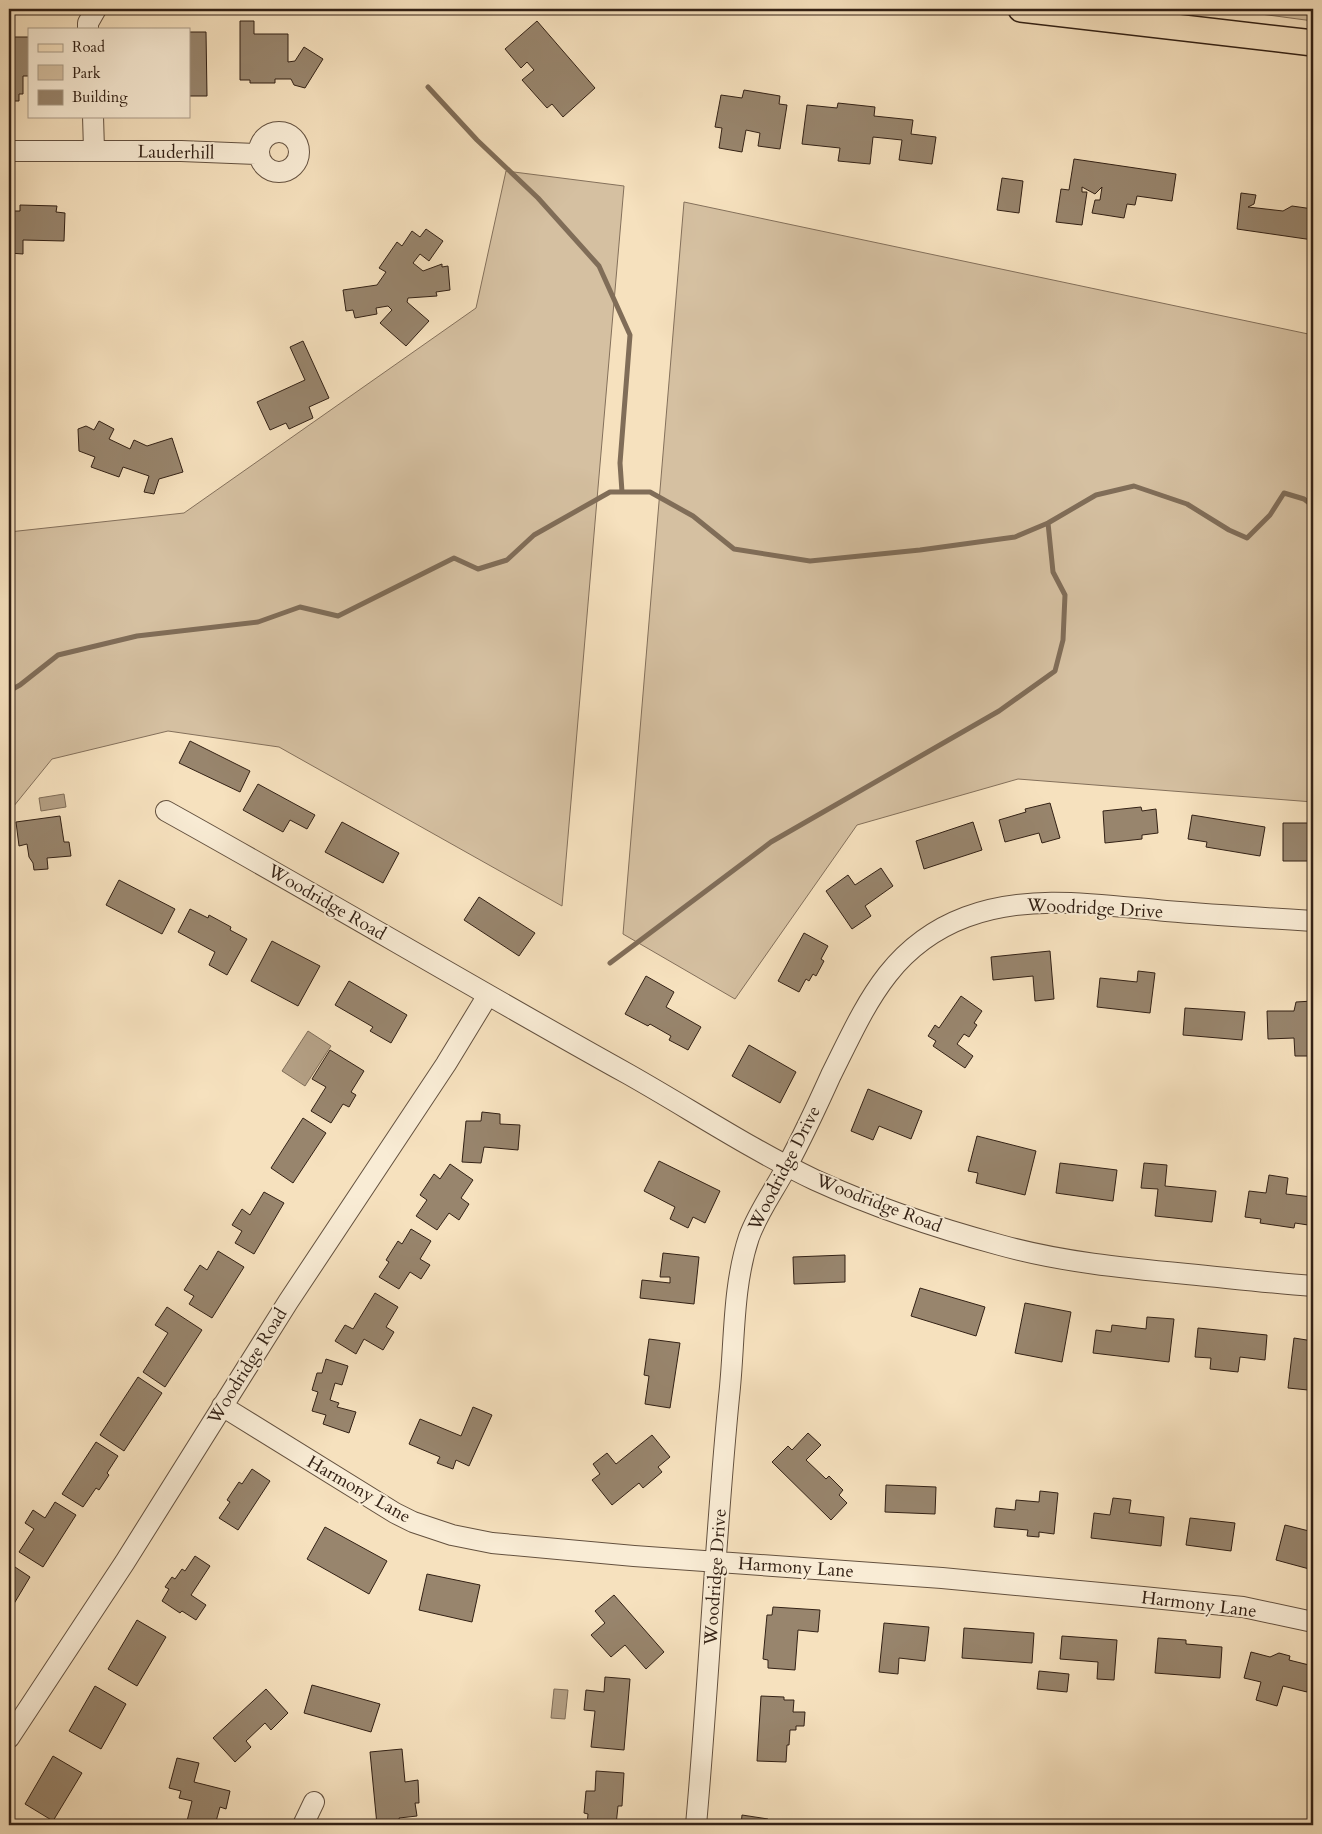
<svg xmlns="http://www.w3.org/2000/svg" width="1322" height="1834" viewBox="0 0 1322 1834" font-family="Cardo,serif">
  <rect width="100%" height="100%" fill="#f6e1be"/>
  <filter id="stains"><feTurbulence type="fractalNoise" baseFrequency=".004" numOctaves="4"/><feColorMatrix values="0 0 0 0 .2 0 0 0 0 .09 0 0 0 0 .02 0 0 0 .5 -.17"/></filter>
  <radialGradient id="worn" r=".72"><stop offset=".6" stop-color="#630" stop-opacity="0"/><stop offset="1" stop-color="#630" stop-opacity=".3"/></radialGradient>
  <path fill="#d5c0a1" stroke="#84705b" d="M1223,9h90v12z
    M506,171l118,15 -62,720 -283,-159 -111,-16 -116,28 -43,53v-280l175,-19 292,-205z
    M684,202l629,133v467l-295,-23 -161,46 -122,174 -112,-65z"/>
  <path fill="#b4a085" stroke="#806d58" d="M64,794l2,13 -25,4 -2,-13z
    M308,1031l23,15 -26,40 -23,-15z
    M554,1689l14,1 -3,29 -14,-1z"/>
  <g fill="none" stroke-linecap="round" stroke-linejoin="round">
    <path stroke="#806d58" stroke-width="5" d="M428,87l49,53 61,58 61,68 31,69 -10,128 2,29
      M9,691l11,-6 38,-30 79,-19 121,-14 42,-15 38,9 116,-58 24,11 29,-9 27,-25 76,-43h40l43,24 41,33 76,12 110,-11 95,-13 33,-14 48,-28 38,-9 53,18 42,26 18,8 23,-23 14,-22 20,6 9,7
      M610,963l161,-121 228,-131 56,-40 8,-31 2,-45 -12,-23 -5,-49"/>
  </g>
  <path fill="#98856d" stroke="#332115" d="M240,21h14v13h34v28l7,-1 9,-14 19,12 -18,29 -11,-3 -3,-6h-16v4h-25v-3h-10z
    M537,21l58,67 -32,29 -11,-13 -5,4 -25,-28 12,-10 -7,-8 -6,6 -16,-19z
    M189,32h17l1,64h-18z
    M9,37h20v39h-6v18h-4v7h-10z
    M744,90l36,6 -1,8 8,1 -7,44 -22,-3 2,-13 -14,-3 -4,22 -23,-4 3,-20 -7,-1 6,-32 21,3z
    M838,103l37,4 -1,9 39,4 -2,14 25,3 -4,27 -33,-4 3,-20 -29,-3 -3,27 -32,-3 2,-13 -38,-4 5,-39 30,3z
    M1074,159l102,15 -4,27 -35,-5 -2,9 -8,-1 -3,14 -32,-5 3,-13h5l2,-13 -7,7 -13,-7v5h5l-5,33 -26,-3 5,-33 8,1z
    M1002,178l21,3 -4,32 -22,-3z
    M1241,193l15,2 -2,9 -6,3 35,4 9,-5 21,3v31l-76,-11z
    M20,205l37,1 -1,6 9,1 -1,28 -41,-1v14l-14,-1v-42h11z
    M426,229l17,12 -14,20 -9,-7 -7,9 10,8 19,-7v3l6,-1 2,24 -14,2 1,4 -29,2 -1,4 22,19 -23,25 -26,-23 12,-13 -4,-4 -12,2 1,6 -22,4 -2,-8 -7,1 -3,-21 34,-5 9,-13 -7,-4 18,-26 5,4 10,-15 8,6z
    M303,341l26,57 -20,9 4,11 -24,11 -3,-6 -16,7 -13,-28 48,-22 -15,-33z
    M99,421l15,8 -5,10 21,10 4,-9 13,6 25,-8 11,34 -24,7 -5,15 -10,-2 5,-16 -26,-9 -4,10 -28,-10 4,-10 -16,-6 -1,-22 8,-3 8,4z
    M190,741l60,30 -10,21 -61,-29z
    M258,784l57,31 -8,14 -17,-9 -7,12 -40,-22z
    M1050,803l10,35 -18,5 -3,-10 -34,9 -6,-22 27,-8 -1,-3z
    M1141,807l1,4 14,-2 2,24 -16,2v4l-37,4 -2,-32z
    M1192,815l73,12 -5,29 -54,-9 1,-5 -19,-3z
    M60,816l4,26h5l2,14 -24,2 1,11 -14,1 -1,-7 -4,-6 -2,-13 -8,2 -3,-24z
    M342,822l57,31 -16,30 -58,-31z
    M973,822l9,28 -58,19 -8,-28z
    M1283,823h25v7h5v31h-30z
    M881,868l12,18 -28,20 6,10 -19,13 -26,-38 22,-16 7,10z
    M119,880l56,29 -13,25 -56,-29z
    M479,897l56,36 -16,23 -55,-36z
    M190,909l18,9 1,-3 22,12 -1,3 17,9 -20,36 -18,-10 6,-13 -37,-20z
    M804,933l24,13 -7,13 3,2 -8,15 -3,-2 -4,7 -3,-2 -7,13 -21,-11z
    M272,941l48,25 -22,40 -47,-25z
    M1050,951l4,48 -19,2 -2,-25 -40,4 -2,-23z
    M1138,971l17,2 -5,40 -53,-6 3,-29 37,4z
    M646,976l28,16 -8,15 35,20 -13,23 -19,-10 2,-4 -21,-12 -2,2 -23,-12z
    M349,981l58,34 -16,28 -21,-12 3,-4 -38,-22z
    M961,996l21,15 -8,12 3,2 -8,12 -5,-3 -7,10 16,12 -8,12 -32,-22 3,-5 -8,-5 7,-11 4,3z
    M1313,1001v55h-18l-1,-18 -26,1 -1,-28h27l2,-9z
    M1185,1008l60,4 -3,28 -59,-5z
    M749,1045l47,27 -16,31 -48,-27z
    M330,1050l34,21 -13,21 5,3 -7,12 -6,-3 -12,19 -20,-12 15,-24 -14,-8z
    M868,1089l54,22 -11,28 -32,-13 -6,14 -22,-9z
    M482,1112l18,2v10l20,1 -2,25 -34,-3 -3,16 -19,-1 4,-41h15z
    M303,1118l23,15 -33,50 -22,-15z
    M977,1136l59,15 -11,44 -49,-12 2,-10 -10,-2z
    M659,1161l61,30 -15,32 -12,-6 -5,11 -18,-9 5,-12 -31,-16z
    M1060,1163l57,7 -4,31 -57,-8z
    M1144,1163l23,2 -2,21 51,5 -4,31 -57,-6 3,-27 -17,-1z
    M450,1164l23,16 -12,18 8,6 -10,16 -10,-7 -12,17 -21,-14 11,-16 -7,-5 14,-21 6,5z
    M1269,1175l19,3 -2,16 26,3 -4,28 -13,-2 -1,5 -34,-5 1,-4 -16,-2 4,-26 17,2z
    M264,1192l20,11 -30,51 -19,-11 7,-12 -10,-6 10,-16 8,6z
    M411,1229l20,12 -11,18 10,6 -9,14 -11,-7 -11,17 -20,-12 10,-15 -3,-2 12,-19 4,3z
    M218,1251l26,16 -32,51 -23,-14 5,-8 -10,-6 16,-25 7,5z
    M663,1253l36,4 -5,47 -54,-6 2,-18 28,3v-6h-10z
    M845,1255v27l-51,2 -1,-27z
    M920,1288l65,19 -9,29 -65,-20z
    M375,1293l23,14 -12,20 8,5 -11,18 -19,-11 -8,15 -21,-13 10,-16 8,4z
    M1025,1303l46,9 -9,50 -47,-9z
    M167,1307l35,23 -37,57 -22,-15 25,-39 -13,-8z
    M1147,1317l27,2 -5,43 -76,-9 3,-23 15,2 1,-7 34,4z
    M1198,1328l69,7 -2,25 -25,-3 -2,15 -28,-3 1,-11 -16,-1z
    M1294,1338l19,3v25h-2l-3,24 -20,-2z
    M649,1339l31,4 -10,65 -25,-4 4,-28 -5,-1z
    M326,1359l22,7 -6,19 -7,-2 -5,17 9,3 -2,4 19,5 -7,21 -26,-9 3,-9 -14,-4 6,-19 -6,-2 5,-17h5z
    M138,1377l24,16 -38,58 -24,-16z
    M473,1407l19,8 -23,51 -13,-6 -3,9 -16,-6 3,-6 -31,-13 11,-25 41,17z
    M808,1433l13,12 -15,15 20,19 3,-3 14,14 -4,5 8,8 -16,17 -59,-58 16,-16 4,4z
    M652,1435l18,22 -12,10 4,5 -19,16 -4,-5 -27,22 -20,-25 8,-6 -7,-10 14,-11 9,11z
    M96,1442l22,14 -11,17 2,2 -10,15 -3,-2 -13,19 -21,-13z
    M252,1469l18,12 -32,49 -19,-12 11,-16 -3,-2 12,-18 3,2z
    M886,1485l50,2 -1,27 -50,-2z
    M1040,1491l18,2 -4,41 -15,-2v5l-12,-1 1,-6 -34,-3 2,-19 19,2 1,-10 23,2z
    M1113,1498l18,2 -2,13 35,4 -3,29 -70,-8 3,-25 16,2z
    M55,1502l21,13 -33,52 -24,-15 15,-23 -9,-6 8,-13 12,8z
    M1190,1518l45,5 -4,28 -45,-6z
    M1285,1525l28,7v38l-37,-10z
    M325,1527l62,34 -18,33 -62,-35z
    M195,1556l15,10 -19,29 15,10 -10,15 -14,-9 -2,2 -18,-12 7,-12 -4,-2 7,-10 3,2 7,-10 3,2z
    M9,1563l21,14 -21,35z
    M427,1574l53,11 -8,37 -53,-12z
    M614,1595l50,57 -18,17 -21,-24 -14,12 -20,-22 14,-12 -10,-12z
    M773,1607l47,3 -2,22 -20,-2 -3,40 -27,-2v-8l-5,-1 4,-44h5z
    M137,1620l29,17 -29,49 -29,-17z
    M884,1623l45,4 -4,34 -26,-3 -1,16 -19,-2z
    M964,1628l70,5 -2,30 -70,-5z
    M1062,1636l55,4 -3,40 -17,-1 1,-17 -38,-3z
    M1158,1638l28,2v4l36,3 -2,31 -65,-5z
    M1251,1652l19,5 9,-4 11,3 -1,4 24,6 -6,26 -24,-6 -6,20 -21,-6 5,-18 -17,-4z
    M1039,1671l30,3 -2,18 -30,-3z
    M605,1677l25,2 -6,71 -33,-3 4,-36 -11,-1 2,-20 18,2z
    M312,1685l68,19 -9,28 -67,-19z
    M95,1686l31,18 -25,45 -32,-18z
    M266,1689l22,24 -17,17 -6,-7 -19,18 5,6 -16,15 -22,-24z
    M761,1696l23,1v3h10l-1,12h12l-1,14h-8v4h-6l-1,15h-2l-1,17 -29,-1z
    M402,1749l3,33 13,-2 1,23h-4l2,13 -18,2 1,5 -23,2 -7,-73z
    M53,1756l29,17 -29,48 -28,-17z
    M177,1758l22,5 -5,19 36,9 -4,18 -6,-2 -5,18h-29l6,-24 -13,-3 2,-7 -12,-3z
    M596,1771l28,2 -2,33h-4l-2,19h-29l1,-11 -4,-1 2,-22h9z
    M742,1815l26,4 -1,6h-26z"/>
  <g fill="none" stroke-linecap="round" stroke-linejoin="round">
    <g stroke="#64513f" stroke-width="22">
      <path id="minor" d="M88,29v-6l8,-14
        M93,116l1,34
        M259 152a20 20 0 1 1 40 0a20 20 0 1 1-40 0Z
        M9,151h172l77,3
        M166,811c155,86 307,177 462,263 62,35 122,75 187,106 59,27 122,48 185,65 61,17 124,23 187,29 42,4 84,9 126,12
        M222,1406l173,107 18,9 39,13 40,8 142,13 308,22 201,19 100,10 70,15
        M9,1738l116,-176 163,-260 158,-238 42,-69
        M303,1825l11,-23
        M696,1825c13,-143 19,-286 33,-428 6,-53 3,-109 20,-160 9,-25 26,-48 38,-71 16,-30 30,-60 44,-91 34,-68 58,-129 135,-158 64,-24 134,-12 200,-6 49,4 98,7 147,10"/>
    </g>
    <g stroke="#332115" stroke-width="28">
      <path id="major" d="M1021,9l292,34"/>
    </g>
    <use href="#minor" stroke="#f9ecd5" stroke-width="20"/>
    <use href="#major" stroke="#f6e1be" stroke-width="25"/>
  </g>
  <g text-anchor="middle" stroke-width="4" stroke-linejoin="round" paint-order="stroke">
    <g font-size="18" fill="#332115" stroke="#f9ecd5">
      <text transform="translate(176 152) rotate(1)" y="6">Lauderhill</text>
      <text transform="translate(327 902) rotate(30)" y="6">Woodridge Road</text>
      <text transform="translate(1095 908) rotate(3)" y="6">Woodridge Drive</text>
      <text transform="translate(784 1168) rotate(-63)" y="6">Woodridge Drive</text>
      <text transform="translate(879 1203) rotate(21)" y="6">Woodridge Road</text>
      <text transform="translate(247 1366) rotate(-58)" y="6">Woodridge Road</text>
      <text transform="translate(359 1489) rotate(30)" y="6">Harmony Lane</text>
      <text transform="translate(796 1567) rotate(4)" y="6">Harmony Lane</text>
      <text transform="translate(715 1577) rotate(-86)" y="6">Woodridge Drive</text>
      <text transform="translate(1199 1604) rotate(7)" y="6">Harmony Lane</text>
    </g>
  </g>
  <rect width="1322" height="1834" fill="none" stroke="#f6e1be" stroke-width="30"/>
  <rect x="10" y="10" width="1302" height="1814" fill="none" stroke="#332115" stroke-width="2.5"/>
  <rect x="15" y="15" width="1292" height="1804" fill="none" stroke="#332115"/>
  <rect x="28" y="28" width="162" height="90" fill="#f9ecd5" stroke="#aa9b88"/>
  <rect x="38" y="44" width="25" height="8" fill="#f6e1be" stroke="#aa9b88"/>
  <text x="72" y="52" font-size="15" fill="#332115">Road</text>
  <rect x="38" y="65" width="25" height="15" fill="#d5c0a1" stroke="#aa9b88"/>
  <text x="72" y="78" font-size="15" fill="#332115">Park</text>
  <rect x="38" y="90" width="25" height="15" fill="#98856d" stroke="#aa9b88"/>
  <text x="72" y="102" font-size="15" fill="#332115">Building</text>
  <rect width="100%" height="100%" filter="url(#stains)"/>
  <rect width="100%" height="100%" fill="url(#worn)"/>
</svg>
